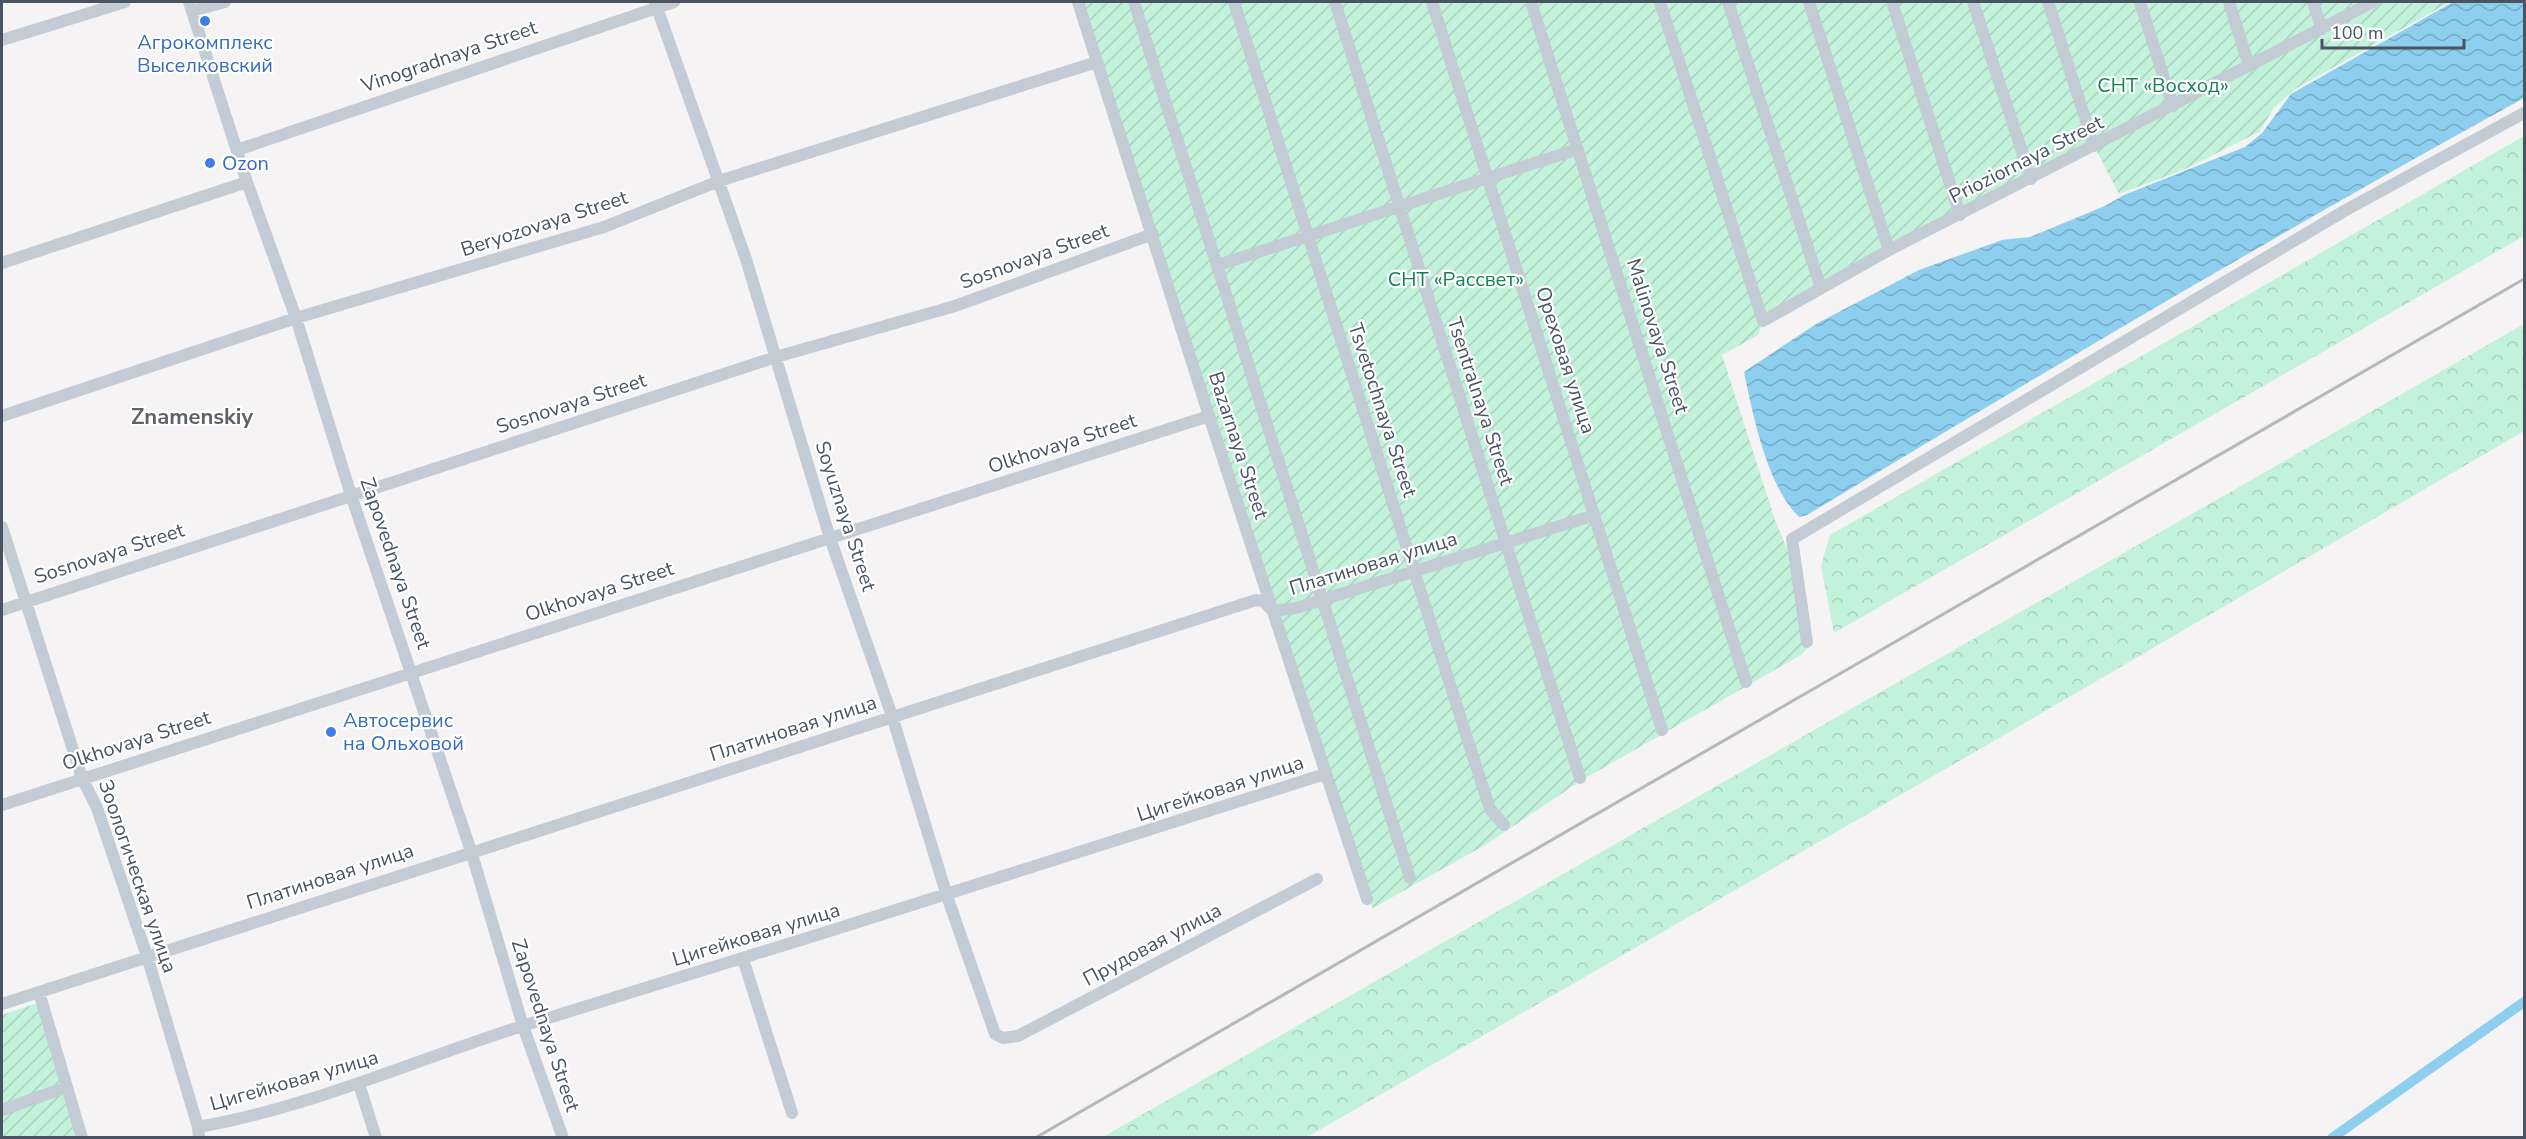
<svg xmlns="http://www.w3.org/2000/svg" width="2526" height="1139" viewBox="0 0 2526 1139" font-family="'Nunito Sans',sans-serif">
  <defs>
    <pattern id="forest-crowns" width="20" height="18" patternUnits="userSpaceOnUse" patternTransform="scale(1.5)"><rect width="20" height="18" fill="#c2f2da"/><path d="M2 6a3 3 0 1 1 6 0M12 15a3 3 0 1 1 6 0" fill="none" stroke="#a8d1be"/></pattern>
    <pattern id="garden-furrows" width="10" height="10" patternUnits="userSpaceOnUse" patternTransform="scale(1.5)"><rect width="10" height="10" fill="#c2f2da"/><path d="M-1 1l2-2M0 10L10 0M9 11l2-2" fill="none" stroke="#a8d1be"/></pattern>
    <pattern id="water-waves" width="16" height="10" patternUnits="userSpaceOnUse" patternTransform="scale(1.5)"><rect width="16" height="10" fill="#8ecff0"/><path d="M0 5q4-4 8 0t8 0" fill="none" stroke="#76abc6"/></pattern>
  </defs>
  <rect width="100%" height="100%" fill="#f5f3f3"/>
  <path fill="url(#forest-crowns)" d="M2524,136v100l-690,397 -13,-67 9,-31z
    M2524,324v107l-530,310 -687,396h-204z"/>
  <path fill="url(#garden-furrows)" d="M1078,2h1372l-155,87 -21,19 -15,24 -76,38 -64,24 -25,-48 -331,175 -5,14 -36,20 53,165 18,44 16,83 -8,8 -219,125 -97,65 -112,63 -6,-9z
    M46,1000l41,137h-85v-122z"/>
  <path fill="url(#water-waves)" d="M2453,2h71v96c-242,133 -480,274 -717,417l-8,2c-32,-31 -46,-102 -55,-145l72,-48 103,-54 83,-30 28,-3 77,-32 17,-10 121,-48 17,-14 29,-39z"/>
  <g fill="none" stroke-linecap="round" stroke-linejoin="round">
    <path stroke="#8ecff0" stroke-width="10" d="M2332,1138l192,-136"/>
    <path stroke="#c3cbd4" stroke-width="12" d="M189,2l58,180 49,136 55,177 120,356 52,175 40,112
      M655,2l91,257 84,279 62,178 55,180 48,138 8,4 15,-2 299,-157
      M1078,2l131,414 158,483
      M1134,2l276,876
      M1234,2l235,742 21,65 14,16
      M1335,2l245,776
      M1432,2l230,728
      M1531,2l215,680
      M1660,2l103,319 126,-71 484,-248
      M1728,2l93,286
      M1809,2l80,248
      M1892,2l68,213
      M1973,2l58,177
      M2048,2l46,144
      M2140,2l33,104
      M2229,2l20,64
      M2313,2l9,27
      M192,11l33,-9
      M2,40l123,-38
      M237,150l437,-148
      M2,263l245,-81
      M1218,265l360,-116
      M2,416l294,-98 308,-91 115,-46 378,-119
      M2,527l80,251 15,30 50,148 51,171 1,11
      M2,610l774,-253 179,-51 198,-72
      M1807,642l-15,-103 554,-329 178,-97
      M2,805l1207,-389
      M743,959l49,154
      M39,992l43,146
      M2,1004l1254,-404 7,1 10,10 23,-3 299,-93
      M359,1084l17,54
      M2,1110l65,-23
      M198,1127c116,-20 223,-70 334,-104 265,-81 529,-164 793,-249"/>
    <path stroke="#b5b7bd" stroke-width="3" d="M1035,1138l1489,-859"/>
  </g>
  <g fill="#3f7fe0" stroke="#fff" stroke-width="2">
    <circle cx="205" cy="21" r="6"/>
    <circle cx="210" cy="163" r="6"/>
    <circle cx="331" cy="732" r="6"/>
  </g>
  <g text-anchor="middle" stroke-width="4.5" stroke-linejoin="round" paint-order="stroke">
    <g font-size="20" fill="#366cbe" stroke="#fff" text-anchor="start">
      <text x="205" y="49" text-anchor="middle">Агрокомплекс<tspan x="205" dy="23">Выселковский</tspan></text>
      <text x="222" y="170">Ozon</text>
      <text x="343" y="727">Автосервис<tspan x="343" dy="23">на Ольховой</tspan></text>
    </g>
    <g font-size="20" fill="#495361" stroke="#fff">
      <text transform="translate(449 56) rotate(-19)" y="7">Vinogradnaya Street</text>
      <text transform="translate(2026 159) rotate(-27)" y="7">Prioziornaya Street</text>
      <text transform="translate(544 223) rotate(-18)" y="7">Beryozovaya Street</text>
      <text transform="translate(1034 256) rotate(-20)" y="7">Sosnovaya Street</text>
      <text transform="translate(1658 336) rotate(72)" y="7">Malinovaya Street</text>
      <text transform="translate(1566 360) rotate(72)" y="7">Ореховая улица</text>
      <text transform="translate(1481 401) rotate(72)" y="7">Tsentralnaya Street</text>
      <text transform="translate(571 403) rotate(-18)" y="7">Sosnovaya Street</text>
      <text transform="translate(1383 410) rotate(72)" y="7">Tsvetochnaya Street</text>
      <text transform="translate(1062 443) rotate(-18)" y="7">Olkhovaya Street</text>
      <text transform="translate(1239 445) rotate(72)" y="7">Bazarnaya Street</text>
      <text transform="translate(846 516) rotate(72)" y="7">Soyuznaya Street</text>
      <text transform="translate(109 553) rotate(-18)" y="7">Sosnovaya Street</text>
      <text transform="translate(396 563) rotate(71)" y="7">Zapovednaya Street</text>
      <text transform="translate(1373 563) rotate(-17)" y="7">Платиновая улица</text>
      <text transform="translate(599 591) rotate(-18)" y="7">Olkhovaya Street</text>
      <text transform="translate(793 728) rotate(-18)" y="7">Платиновая улица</text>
      <text transform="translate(136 740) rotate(-18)" y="7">Olkhovaya Street</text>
      <text transform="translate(1220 788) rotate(-18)" y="7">Цигейковая улица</text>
      <text transform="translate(138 876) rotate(71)" y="7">Зоологическая улица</text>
      <text transform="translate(330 876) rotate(-18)" y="7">Платиновая улица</text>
      <text transform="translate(756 934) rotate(-17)" y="7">Цигейковая улица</text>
      <text transform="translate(1152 944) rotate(-28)" y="7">Прудовая улица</text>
      <text transform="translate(546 1025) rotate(72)" y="7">Zapovednaya Street</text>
      <text transform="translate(294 1080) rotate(-16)" y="7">Цигейковая улица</text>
    </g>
    <g font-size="20" fill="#148258" stroke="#fff">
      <text x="2163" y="92">СНТ «Восход»</text>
      <text x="1456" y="286">СНТ «Рассвет»</text>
    </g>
    <g font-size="22" font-weight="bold" fill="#5f6268" stroke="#fff">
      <text x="192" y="424">Znamenskiy</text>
    </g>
  </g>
  <rect width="2526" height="1139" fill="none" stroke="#495361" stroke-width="6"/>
  <path d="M2322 39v9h142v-9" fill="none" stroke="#495361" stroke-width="3"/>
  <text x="2331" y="39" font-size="18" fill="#495361" stroke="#ffffff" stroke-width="4.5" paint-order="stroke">100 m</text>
</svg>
